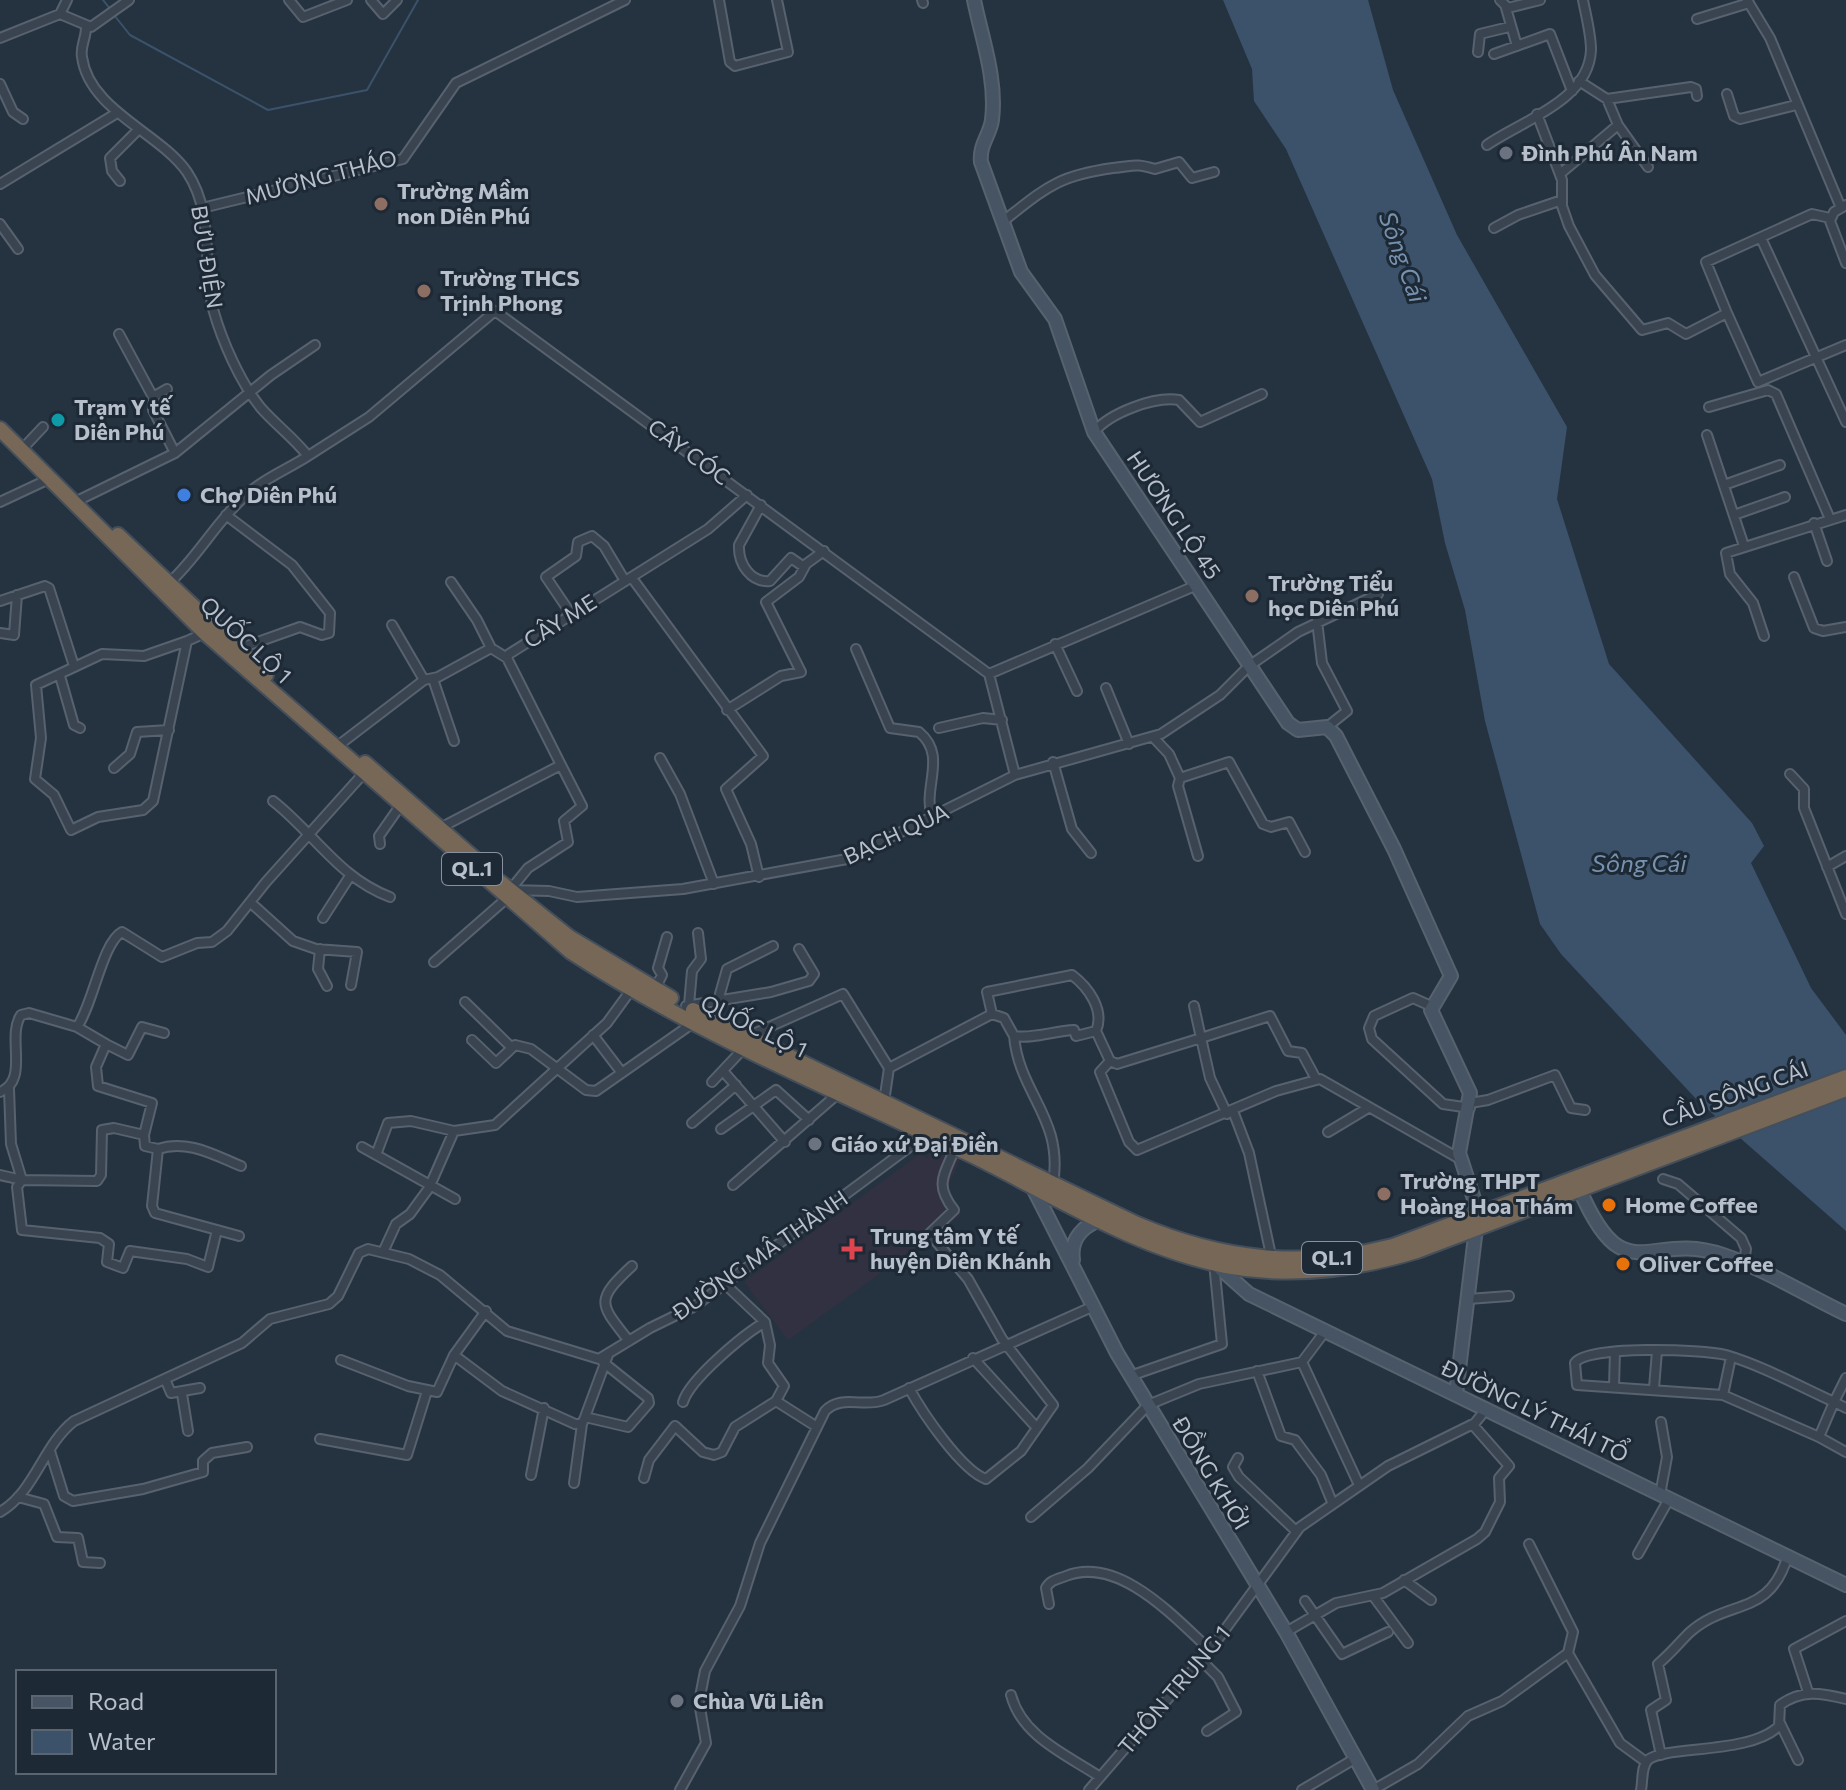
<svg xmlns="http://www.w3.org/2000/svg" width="1846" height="1790" viewBox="0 0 1846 1790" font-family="Commissioner,sans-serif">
  <rect width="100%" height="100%" fill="#253341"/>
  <path fill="#323141" d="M930,1148l30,11 -14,33 15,23 -173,125 -44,-58 176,-128 8,4z"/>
  <path fill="#3b526a" d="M1223,0h145l25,90 64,145 110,192 -10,72 52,165 143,159 12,23 -13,17 60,125 35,47v196l-148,-130 -137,-147 -21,-30 -55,-203 -20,-111 -20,-67 -13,-64 -146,-330 -32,-48 -2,-32z"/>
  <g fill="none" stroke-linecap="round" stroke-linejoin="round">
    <path stroke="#3b526a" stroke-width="2" d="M103,0l8,10
      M114,15l16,20 138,75 99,-20 51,-90"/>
    <g stroke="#57626e" stroke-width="12">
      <path id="street" d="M289,0l14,17 44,-17
        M371,0l12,14 14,-14
        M719,0l11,62 5,4 53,-14 -11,-52
        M922,0l1,3
        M1500,0l8,8 32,-8
        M1747,0l23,38 71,170
        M1506,8l11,38
        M60,14l7,-14
        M1697,19l52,-16
        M86,28c0,10 -6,19 -4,29 7,53 78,76 105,115 28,42 15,92 26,137 9,32 27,73 48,99 15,17 33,30 47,48 -20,13 -47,24 -64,41 -29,26 -46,60 -75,86
        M0,38l60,-24 31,13 38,-27
        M1478,52l2,-18 29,-7
        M1494,54l56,-20 22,57
        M1579,81l28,18
        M0,84l13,28 10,7
        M1727,94l7,22 6,3 56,-14
        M1537,114l25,66v26l7,20 26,49 47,55 26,-7 18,11 41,-21 -21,-51 106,-48 18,4
        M1487,145c34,-24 102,-44 104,-95 0,-16 -5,-34 -8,-50
        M1648,167l-30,-42 -11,-26 84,-12 5,2 1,7
        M1560,174l58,-49
        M120,181l-8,-10 -2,-13 28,-28
        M0,184l117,-71
        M1846,205l-12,7 -4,9 16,42
        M202,208l201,-49 53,-76 169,-83
        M1002,222c44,-34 54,-46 111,-54 21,-2 22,-5 42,1l24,-7 13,16 22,-6
        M0,224l18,25
        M1494,228l24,-13 44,-15
        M1761,238l85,184
        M1727,313l31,69 88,-37
        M119,334l34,63
        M167,389l-14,8v13l22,43
        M1709,407l59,-17 8,4 54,125
        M1094,432c16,-19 60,-36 85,-32l21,22 62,-28
        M1707,435l37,111
        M27,444l16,-17
        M308,456l61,-39 126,-106 494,363 26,101
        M1724,485l56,-20
        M81,499l94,-46 96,-78 44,-30
        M0,502l49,-23
        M761,505l-22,40c-1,19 12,38 31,36l21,-23 13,9
        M226,515l66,50 38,48 -1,20 -7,2 -22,-8 -62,22
        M1734,515l51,-18
        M1814,523l13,38
        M1794,577l20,51 9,3 23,-4
        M632,578l131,178 -37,33 25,55 8,33
        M451,582l26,38 14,28
        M0,601l45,-15 4,2 25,78
        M571,614l-25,-37 30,-21 2,-14 14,-6 12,10 21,35
        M1317,621l5,42 25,48 -20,16
        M392,625l32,55
        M0,633l14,2 3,-40
        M1764,636l-11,-33 -23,-29 -4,-21 120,-38
        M187,641l-43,15 -42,-2 -66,31 5,53 -6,41 19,16 17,35 27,-13 45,-7 10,-9 34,-160 18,-8
        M1055,644l22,47
        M856,649l34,79 29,4c29,24 3,55 13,85
        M989,674l208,-89
        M60,676l14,49 6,3
        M433,679l21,62
        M1106,688l23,56
        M727,710l54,-34 20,-4 -35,-70 33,-25 7,-13 18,-13
        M939,728l44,-10 19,2
        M1153,737l16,17 11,24 -2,8 20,70
        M335,748l89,-68 14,-3 53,-29 16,10
        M660,758l20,36 34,90
        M1053,762l19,67 19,24
        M114,768l16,-14 7,-22 32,-2
        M1790,774l14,15v19l42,106
        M1180,778l49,-16 34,62 8,3 18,-5 16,30
        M273,801c41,32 66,77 117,96
        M440,828l121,-63 -54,-107 2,-4 199,-125 39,-34
        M380,844l-1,-8 21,-30
        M1827,867l19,-11
        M510,890l39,1 28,6 106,-8 164,-30 168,-84 146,-41 59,-39 29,-29 49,-34 80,-38
        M510,890l18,-22 40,-26 -4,-21 18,-15 -21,-41
        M251,903l42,38 23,8 41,3 -6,33
        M323,918l27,-42
        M320,949l-2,20 9,17
        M434,962l72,-63
        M655,989l7,-14 -4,-7 9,-31
        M718,1001l9,-32 46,-23
        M465,1002l47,46
        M689,1005l3,-34 9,-12 -3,-26
        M686,1006l85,-14 38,-11 5,-7 -15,-25
        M1194,1006l7,32 69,-22 18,35 14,2 14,26
        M1431,1006l-18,-8 -39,18 -5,12 3,11 71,65 27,4
        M992,1014l-5,-22 85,-17c16,12 33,35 24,56
        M593,1035l29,38
        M749,1036l94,-42 46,74
        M1014,1036c5,58 50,82 39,148
        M472,1040l24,23 19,-18 16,4 55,41 10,1 100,-70
        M106,1044l22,11 14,-28 22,6
        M1110,1061l-10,11 29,70 8,8 139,-59 44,-12 140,80
        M723,1071l62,71
        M712,1082l33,-35
        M9,1089l2,55 11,36 75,1 4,-6 1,-45 12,-2 30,7 8,-32 -54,-17 -2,-19 10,-23 -29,-17
        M0,1092c30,-12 6,-55 21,-77l8,-2 48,14c16,-22 25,-84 45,-95l40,25 35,-14 15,-1 15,-11 39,-49 97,-108
        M884,1102l5,-34 103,-54 12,4 10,18c19,3 40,-5 60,-6l2,6 20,-5 14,30 7,3 84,-26 9,40 17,36
        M1470,1103l18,-3 67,-25 16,33 14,2
        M1233,1111l16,42 23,107
        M692,1123l44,-38
        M721,1129l55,-39 33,30
        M1328,1132l40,-24
        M144,1135l1,11 13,3 -6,57 3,7 84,23
        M362,1147l93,52
        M158,1149c29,-10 56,6 83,17
        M376,1155l12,-32 23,-2 43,10 41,-6 112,-102 24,-33
        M0,1175l22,5 -5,7 5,43 78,8 9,6 -2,18 16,6 7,-17 57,8 21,8 9,-37
        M1663,1179l15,5 63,54 5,11 -2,15
        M733,1185l107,-93
        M928,1235l26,-25c-20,-26 -10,-34 1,-62
        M384,1250l12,-26 14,-10 19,-26 25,-57
        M726,1285l39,37 5,23 -2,18 16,23 -8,15
        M1468,1299l41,-3
        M486,1311l-32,44 48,36 73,33h7l3,-7 23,-62
        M629,1341c-29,-37 -35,-40 3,-75
        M973,1358l64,70
        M341,1360l67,26 29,6 17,-37
        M1302,1362l57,123
        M1257,1371l24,65 14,4 26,35 11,27
        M1130,1376l92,-32 -8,-81
        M165,1379l6,14 29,-5
        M1614,1386l1,-34
        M909,1388c13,24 52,82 77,91l35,-28 32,-46 -51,-66 -34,-60 -34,-40
        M1654,1388l3,-37
        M182,1394l6,37
        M1723,1395l8,-38
        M776,1401l41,26
        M683,1402c7,-23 60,-67 82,-80
        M1846,1408l-12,-6 -15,35 27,15
        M585,1417l43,10 21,-24 -1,-5 -45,-36
        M1819,1437l-96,-42 -146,-10 -2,-22c11,-18 128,-14 151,-8 37,11 73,31 108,47l12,-24
        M320,1439l87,16 20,-64
        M50,1451l14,45 9,5 70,-12 60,-17v-11l9,-8 35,-6
        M1238,1458l-5,9 6,10 57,54
        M531,1475l13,-67
        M644,1478l5,-18 26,-34 28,26 11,3 8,-3 13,-25 41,-26
        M574,1483l8,-59
        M1660,1495l7,-38 -6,-35
        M18,1497l26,7 13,33 21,1 5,24 17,1
        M0,1512c35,-20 43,-67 74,-91l168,-78 28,-24 59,-15 9,-8 21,-43 9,-4 41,10 31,16 67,56 92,28 51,-31 45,-22 232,-172
        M1031,1517l57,-49 60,-63 51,-21 103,-22 24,-32
        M1529,1544l44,88 -5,21
        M1638,1554l31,-55
        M1404,1580l27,20
        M1374,1597l34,46
        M1305,1601l37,53 46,-22
        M1049,1604l-3,-16c4,-8 12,-9 20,-12 53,-21 109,42 144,74
        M1286,1632l50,-29 47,-10 94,-54 8,-7 15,-30 -1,-24 10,-12 -36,-41
        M1202,1661l16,16 18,35 -29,19
        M1808,1692l-14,-43 52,-28
        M1011,1695c11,42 56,60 89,82
        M1780,1723l18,37
        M1661,1755l-10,-45 15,-10 -8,-36c12,-10 20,-20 31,-31 40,-36 80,-14 99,-78
        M680,1790l26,-47 -7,-41 6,-31 35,-65 20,-63 65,-132c16,-17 39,-3 59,-11l210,-94
        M1089,1790l121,-140 90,-123 88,-61 87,-43 12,-15
        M1302,1790l54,-32
        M1373,1790l45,-26 50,-48 34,-15 66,-48 52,90 26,19
        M1641,1790c2,-9 0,-23 7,-30 17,-15 102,-5 131,-34l1,-21c22,-16 41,-12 66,-6"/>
    </g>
    <g stroke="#57626e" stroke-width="16">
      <path id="secondary" d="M974,0c8,39 23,79 18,120 -2,15 -13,25 -11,42l40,110 34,47 39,113 194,291 10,7 29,-3 9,9 58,113 57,127 -20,34 39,83 -11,60 16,49 1,26 -20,166
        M1031,1184l86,169 169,279 87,158
        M1579,1188c46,108 69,41 144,67 42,14 83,40 123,59
        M1073,1260c-3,-21 10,-35 30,-41
        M1214,1263l35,31 597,291"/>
    </g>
    <g stroke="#444f5b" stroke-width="18">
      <path id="highway" d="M0,429l205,204 366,319c122,80 268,140 400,203 82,40 165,94 255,111 65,12 129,4 191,-15l429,-162
        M118,535l148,140
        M365,763l117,102
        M500,882l69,55 102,61
        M693,1010l444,214c85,36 166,45 256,22l453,-169"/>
    </g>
    <use href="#street" stroke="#394450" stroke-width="8"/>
    <use href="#secondary" stroke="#475463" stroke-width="12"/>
    <use href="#highway" stroke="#766756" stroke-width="14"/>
  </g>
  <g fill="#6b7280" stroke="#1e2936" stroke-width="3">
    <circle cx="1506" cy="153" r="8"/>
    <circle cx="815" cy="1144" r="8"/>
    <circle cx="677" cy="1701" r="8"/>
  </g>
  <g fill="#8d6e63" stroke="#1e2936" stroke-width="3">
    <circle cx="381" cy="204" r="8"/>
    <circle cx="424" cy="291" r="8"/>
    <circle cx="1252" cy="596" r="8"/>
    <circle cx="1384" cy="1194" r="8"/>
  </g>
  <circle fill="#0f9aa8" stroke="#1e2936" stroke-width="3" cx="58" cy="420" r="8"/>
  <circle fill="#3f7fe0" stroke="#1e2936" stroke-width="3" cx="184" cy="495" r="8"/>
  <g fill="#e8710a" stroke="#1e2936" stroke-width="3">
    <circle cx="1609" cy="1205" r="8"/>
    <circle cx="1623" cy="1264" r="8"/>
  </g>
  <path fill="#e0444e" stroke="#1e2936" stroke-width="3" d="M848 1237h8v8h8v8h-8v8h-8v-8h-8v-8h8z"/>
  <g text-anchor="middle" stroke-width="6" stroke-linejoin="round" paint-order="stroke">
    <g fill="#1e2936" stroke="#88929e" stroke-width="2">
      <rect x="442" y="853" width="60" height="32" rx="6"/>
      <rect x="1302" y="1242" width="60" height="32" rx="6"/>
    </g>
    <g font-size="20" font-weight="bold" fill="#b6bfcb">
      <text x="472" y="876">QL.1</text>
      <text x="1332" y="1265">QL.1</text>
    </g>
    <g font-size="22" font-weight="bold" fill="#b6bfcb" stroke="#1e2936" text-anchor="start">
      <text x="1522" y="161">Đình Phú Ân Nam</text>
      <text x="397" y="199">Trường Mầm<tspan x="397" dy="25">non Diên Phú</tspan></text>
      <text x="440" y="286">Trường THCS<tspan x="440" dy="25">Trịnh Phong</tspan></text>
      <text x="74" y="415">Trạm Y tế<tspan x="74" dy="25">Diên Phú</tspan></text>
      <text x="200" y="503">Chợ Diên Phú</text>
      <text x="1268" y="591">Trường Tiểu<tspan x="1268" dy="25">học Diên Phú</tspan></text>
      <text x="831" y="1152">Giáo xứ Đại Điền</text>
      <text x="1400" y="1189">Trường THPT<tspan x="1400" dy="25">Hoàng Hoa Thám</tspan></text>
      <text x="1625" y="1213">Home Coffee</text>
      <text x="870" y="1244">Trung tâm Y tế<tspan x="870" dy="25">huyện Diên Khánh</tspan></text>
      <text x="1639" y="1272">Oliver Coffee</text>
      <text x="693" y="1709">Chùa Vũ Liên</text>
    </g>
    <g font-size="22" fill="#b6bfcb" stroke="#1e2936">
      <text transform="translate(321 177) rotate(-15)" y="8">MƯƠNG THÁO</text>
      <text transform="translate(207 257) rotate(81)" y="8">BƯU ĐIỆN</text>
      <text transform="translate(689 452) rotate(36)" y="8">CÂY CÓC</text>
      <text transform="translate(1174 515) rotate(56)" y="8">HƯƠNG LỘ 45</text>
      <text transform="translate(560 621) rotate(-32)" y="8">CÂY ME</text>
      <text transform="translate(246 640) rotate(43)" y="8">QUỐC LỘ 1</text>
      <text transform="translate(896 834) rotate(-25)" y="8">BẠCH QUA</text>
      <text transform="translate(754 1026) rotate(26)" y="8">QUỐC LỘ 1</text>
      <text transform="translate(1735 1094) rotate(-20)" y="8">CẦU SÔNG CÁI</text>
      <text transform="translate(760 1255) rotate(-35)" y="8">ĐƯỜNG MÂ THÀNH</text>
      <text transform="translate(1535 1411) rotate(26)" y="8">ĐƯỜNG LÝ THÁI TỔ</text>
      <text transform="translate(1211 1473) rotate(59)" y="8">ĐỒNG KHỞI</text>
      <text transform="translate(1174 1690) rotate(-50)" y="8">THÔN TRUNG 1</text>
    </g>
    <g font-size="24" font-style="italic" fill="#7692ae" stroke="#1e2936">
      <text transform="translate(1402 257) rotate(70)" y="8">Sông Cái</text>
      <text x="1639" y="872">Sông Cái</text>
    </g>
  </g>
  <rect x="16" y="1670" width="260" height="104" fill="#1e2936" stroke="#5b6572" stroke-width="2"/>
  <rect x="32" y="1696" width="40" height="12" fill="#475463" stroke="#5b6572" stroke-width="2"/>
  <text x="88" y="1710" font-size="24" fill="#b6bfcb">Road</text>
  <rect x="32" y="1730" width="40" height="24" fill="#3b526a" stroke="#5b6572" stroke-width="2"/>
  <text x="88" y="1750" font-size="24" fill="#b6bfcb">Water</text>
</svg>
